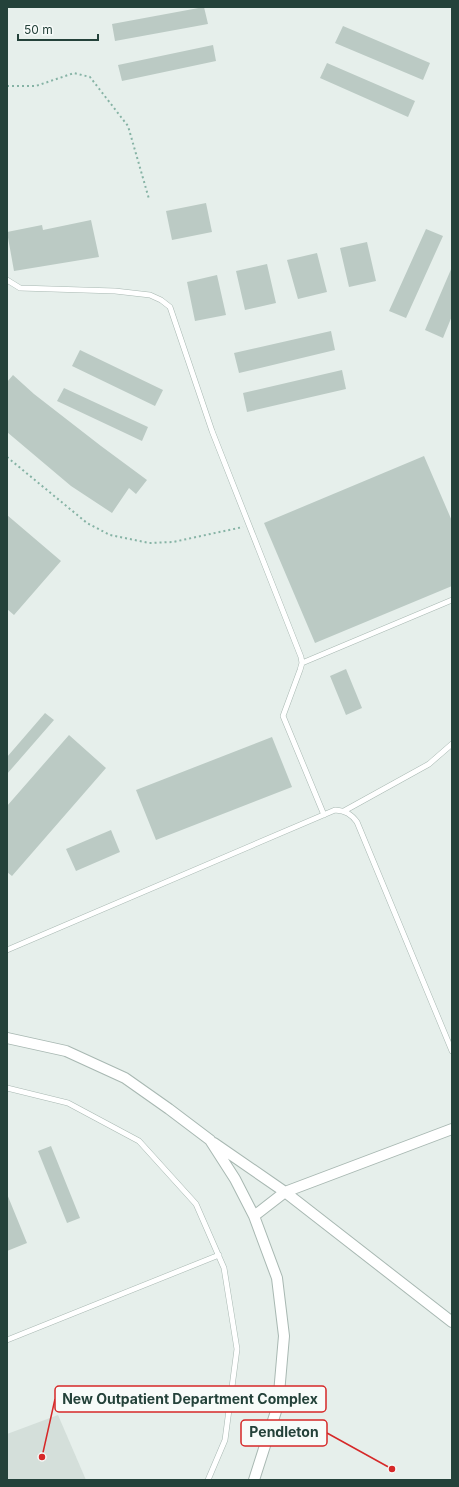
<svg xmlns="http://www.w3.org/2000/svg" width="459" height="1487" viewBox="0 0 459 1487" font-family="Inter,sans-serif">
  <rect width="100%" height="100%" fill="#e6efeb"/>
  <path fill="#d4dfda" d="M58,1415l28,65h-79v-46z"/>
  <path fill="#bbcac4" d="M204,7l4,17 -93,17 -3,-17z
    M343,26l87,37 -7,17 -88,-37z
    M213,45l3,16 -94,20 -4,-16z
    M327,63l88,38 -7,16 -88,-39z
    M206,203l6,29 -40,8 -6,-29z
    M91,220l8,37 -85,14 -7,-39 35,-7 1,5z
    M426,229l17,7 -37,82 -17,-7z
    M367,242l9,39 -27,6 -9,-39z
    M317,253l10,39 -29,7 -11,-39z
    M267,264l9,39 -31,7 -9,-39z
    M452,267v49l-9,22 -18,-8z
    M217,275l9,40 -31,6 -8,-39z
    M331,331l4,19 -96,23 -5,-20z
    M80,350l83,40 -8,16 -83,-40z
    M342,370l4,19 -99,23 -4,-19z
    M13,375l21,19 67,52 46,34 -11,14 -7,-6 -17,25 -41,-27 -64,-54v-50z
    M64,388l84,39 -6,14 -85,-40z
    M424,456l28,65v65l-137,57 -51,-120z
    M7,515l54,46 -47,54 -7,-6z
    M346,669l16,39 -16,7 -16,-39z
    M45,713l9,7 -47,54v-17z
    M69,735l37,33 -94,108 -5,-4v-66z
    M272,737l20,50 -136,53 -20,-50z
    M111,830l9,22 -44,19 -10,-22z
    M51,1146l29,72 -13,5 -29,-72z
    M7,1194l20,49 -20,8z"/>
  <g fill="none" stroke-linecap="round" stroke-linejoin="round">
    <g stroke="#a8b8b2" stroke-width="6">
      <path id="lane" d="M7,280l13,8 95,3 35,4 11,5 9,7 42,124 89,226 1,6 -2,7 -17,46 41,99
        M302,663l150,-63
        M344,811l85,-47 23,-20
        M7,950l328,-140c11,1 16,4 22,12l95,229
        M7,1088l61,15 71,38 57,63 28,64 13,81 -12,91 -17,40
        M7,1340l212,-85"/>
    </g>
    <g stroke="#a8b8b2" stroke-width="12">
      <path id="street" d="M7,1038l59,13 59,27 44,31 41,31 25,39 19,37 23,62 7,58 -6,69 -24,75
        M214,1143l71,49 167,130
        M254,1216l31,-24 167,-63"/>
    </g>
    <path stroke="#86b3a5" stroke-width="2" stroke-dasharray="2 3" stroke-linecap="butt" d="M7,86h29l38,-13 16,4 38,49 21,73
      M7,457l80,66 23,12 39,8 24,-1 70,-15"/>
    <use href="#lane" stroke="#fff" stroke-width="5"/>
    <use href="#street" stroke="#fff" stroke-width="10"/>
  </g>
  <path fill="none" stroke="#d62828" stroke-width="1.5" d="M42 1457L55 1399M392 1469L327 1433"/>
  <g fill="#d62828" stroke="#f7fbf9" stroke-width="1.5">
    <circle cx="42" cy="1457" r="4"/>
    <circle cx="392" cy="1469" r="4"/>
  </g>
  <g fill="#f7fbf9" stroke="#d62828" stroke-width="1.5">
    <rect x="55" y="1386" width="271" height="26" rx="4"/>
    <rect x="241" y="1420" width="86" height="26" rx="4"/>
  </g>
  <g font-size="14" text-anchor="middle" font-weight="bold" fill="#24423a">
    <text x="190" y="1404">New Outpatient Department Complex</text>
    <text x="284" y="1437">Pendleton</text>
  </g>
  <rect width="459" height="1487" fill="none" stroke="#24423a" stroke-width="16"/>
  <path d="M18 34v6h80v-6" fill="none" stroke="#24423a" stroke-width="2"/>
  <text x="24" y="34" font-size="12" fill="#24423a" stroke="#f7fbf9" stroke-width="3" paint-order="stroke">50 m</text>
</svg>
